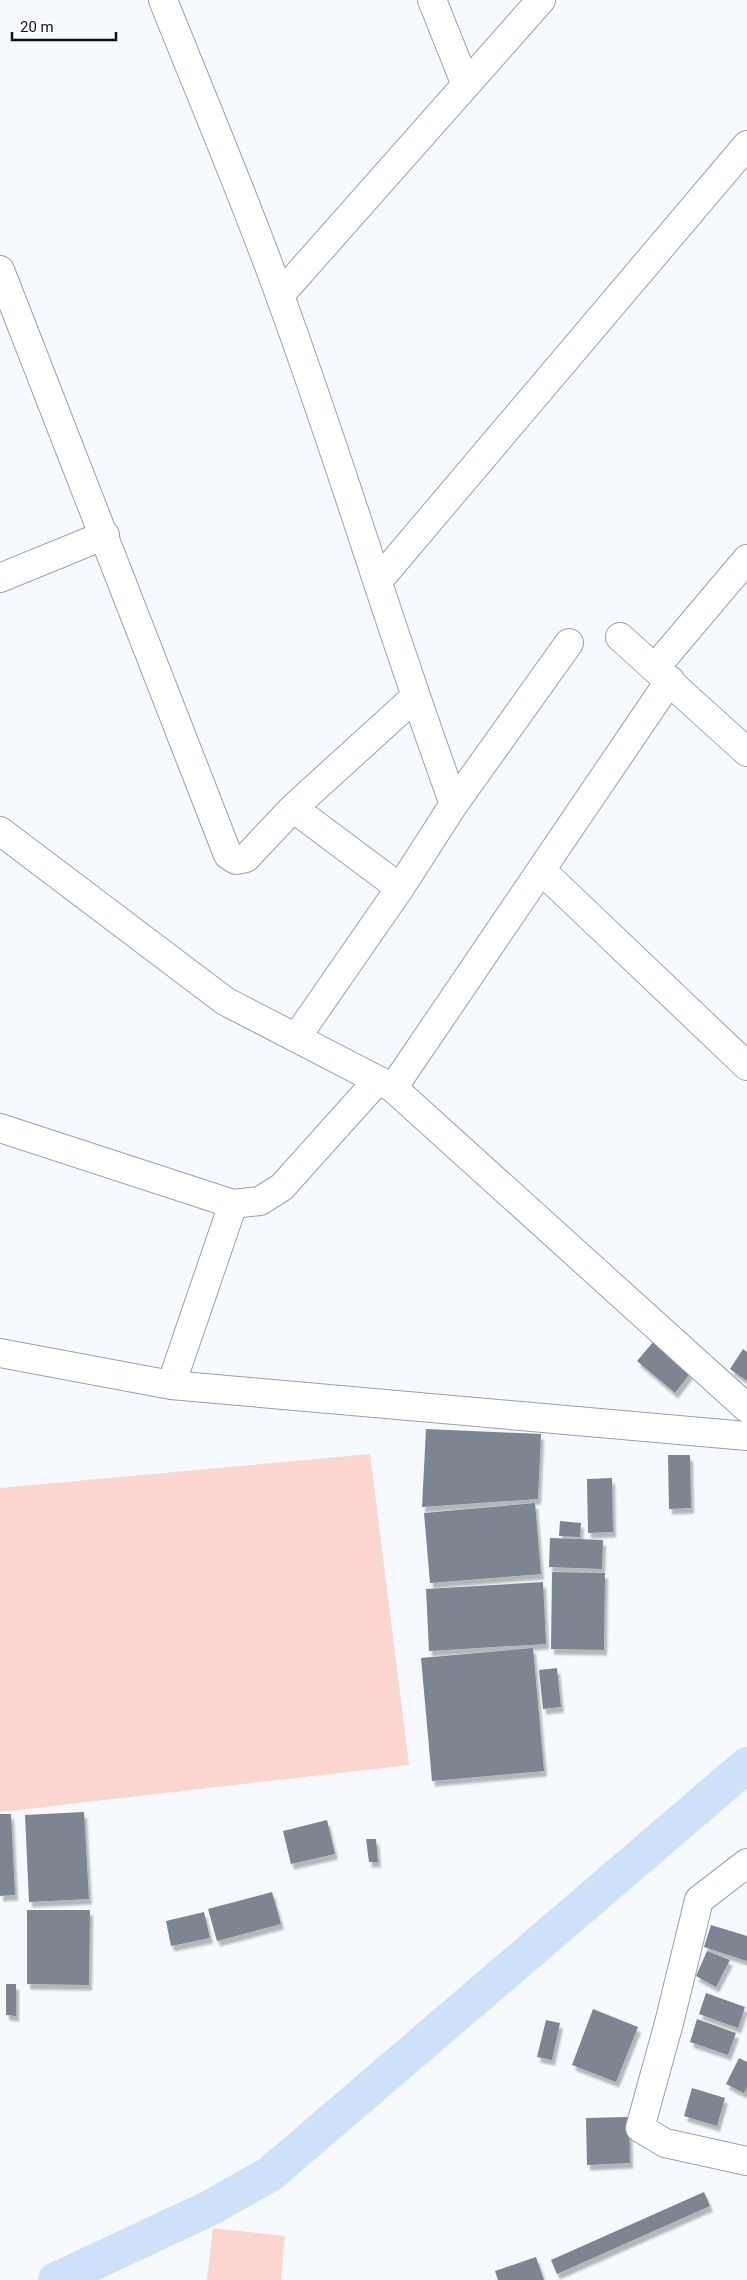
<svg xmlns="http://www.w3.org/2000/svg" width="747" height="2280" viewBox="0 0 747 2280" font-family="Roboto,sans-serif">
  <defs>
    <filter id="shadow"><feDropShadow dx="3" dy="5.5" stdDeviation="1" flood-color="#0004"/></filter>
  </defs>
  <rect width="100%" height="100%" fill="#f6fafe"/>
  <path fill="#fdd5cf" d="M370,1454l39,311 -409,47v-324z
    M213,2228l72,8 -4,44h-74z"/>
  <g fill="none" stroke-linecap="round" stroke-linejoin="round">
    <path stroke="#cde1f9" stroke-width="36" d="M56,2280l154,-72 60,-34 477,-409"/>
  </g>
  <path fill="#7c8590" filter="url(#shadow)" d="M654,1341l37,31 -16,21 -38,-32z
    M743,1349l4,3v29l-17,-12z
    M426,1429l115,5 -3,65 -116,8z
    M668,1455h22l1,53 -22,1z
    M612,1478l1,54 -25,1 -1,-54z
    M535,1503l6,71 -111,9 -6,-70z
    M560,1521l21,2 -1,14 -21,-1z
    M550,1538l53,2 -1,29 -53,-2z
    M552,1572l53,1 -1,77 -53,-1z
    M543,1582l3,62 -117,7 -3,-62z
    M533,1648l11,123 -112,10 -11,-123z
    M557,1668l4,39 -18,2 -4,-39z
    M84,1812l5,87 -60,3 -4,-87z
    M0,1814h11l4,81 -15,1z
    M327,1820l8,34 -44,10 -8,-33z
    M366,1839h10l2,23h-9z
    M272,1892l9,32 -64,17 -9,-32z
    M27,1910h63l-1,75 -62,-1z
    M204,1912l6,26 -39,8 -5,-25z
    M711,1925l36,11v25l-43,-14z
    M707,1951l23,9 -14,27 -20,-11z
    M6,1984h10v32l-10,-1z
    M706,1993l39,14 -7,21 -39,-14z
    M593,2009l45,18 -22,55 -44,-17z
    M697,2019l39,14 -8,22 -38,-13z
    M546,2020l14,3 -8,37 -15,-3z
    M739,2058l8,4v25l-3,6 -18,-9z
    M692,2088l33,10 -8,28 -33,-10z
    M629,2117l1,46 -43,2 -1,-47z
    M704,2192l6,14 -153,68 -6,-14z
    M536,2257l8,23h-46l-3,-9z"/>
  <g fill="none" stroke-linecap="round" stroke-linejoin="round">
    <g stroke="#98a1ac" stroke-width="30">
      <path id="minor" d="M163,0c39,98 81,196 117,296 62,168 112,340 174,508
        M432,0l34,85
        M0,270l228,585 8,5 10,-2 47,-50 122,-111
        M280,295l261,-295
        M0,578l105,-43
        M378,581l369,-436
        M620,637l127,115
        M655,668l92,-109
        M293,808l107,80
        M0,831l225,170 168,87 354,320
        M541,870l206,196
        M296,1038l104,-150 54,-84 115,-161
        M393,1088l277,-408
        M0,1128l233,76 27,-3 22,-14 96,-107
        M0,1353l171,32 576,51
        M171,1385l62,-181
        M747,1863l-48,37 -30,123 -29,105 25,15 82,18"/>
    </g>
    <use href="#minor" stroke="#fff" stroke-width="28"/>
  </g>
  <path d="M12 32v8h104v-8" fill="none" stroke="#0d1014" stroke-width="2.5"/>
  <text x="20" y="32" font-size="15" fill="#0d1014" stroke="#ffffff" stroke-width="4" paint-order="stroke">20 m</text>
</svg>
